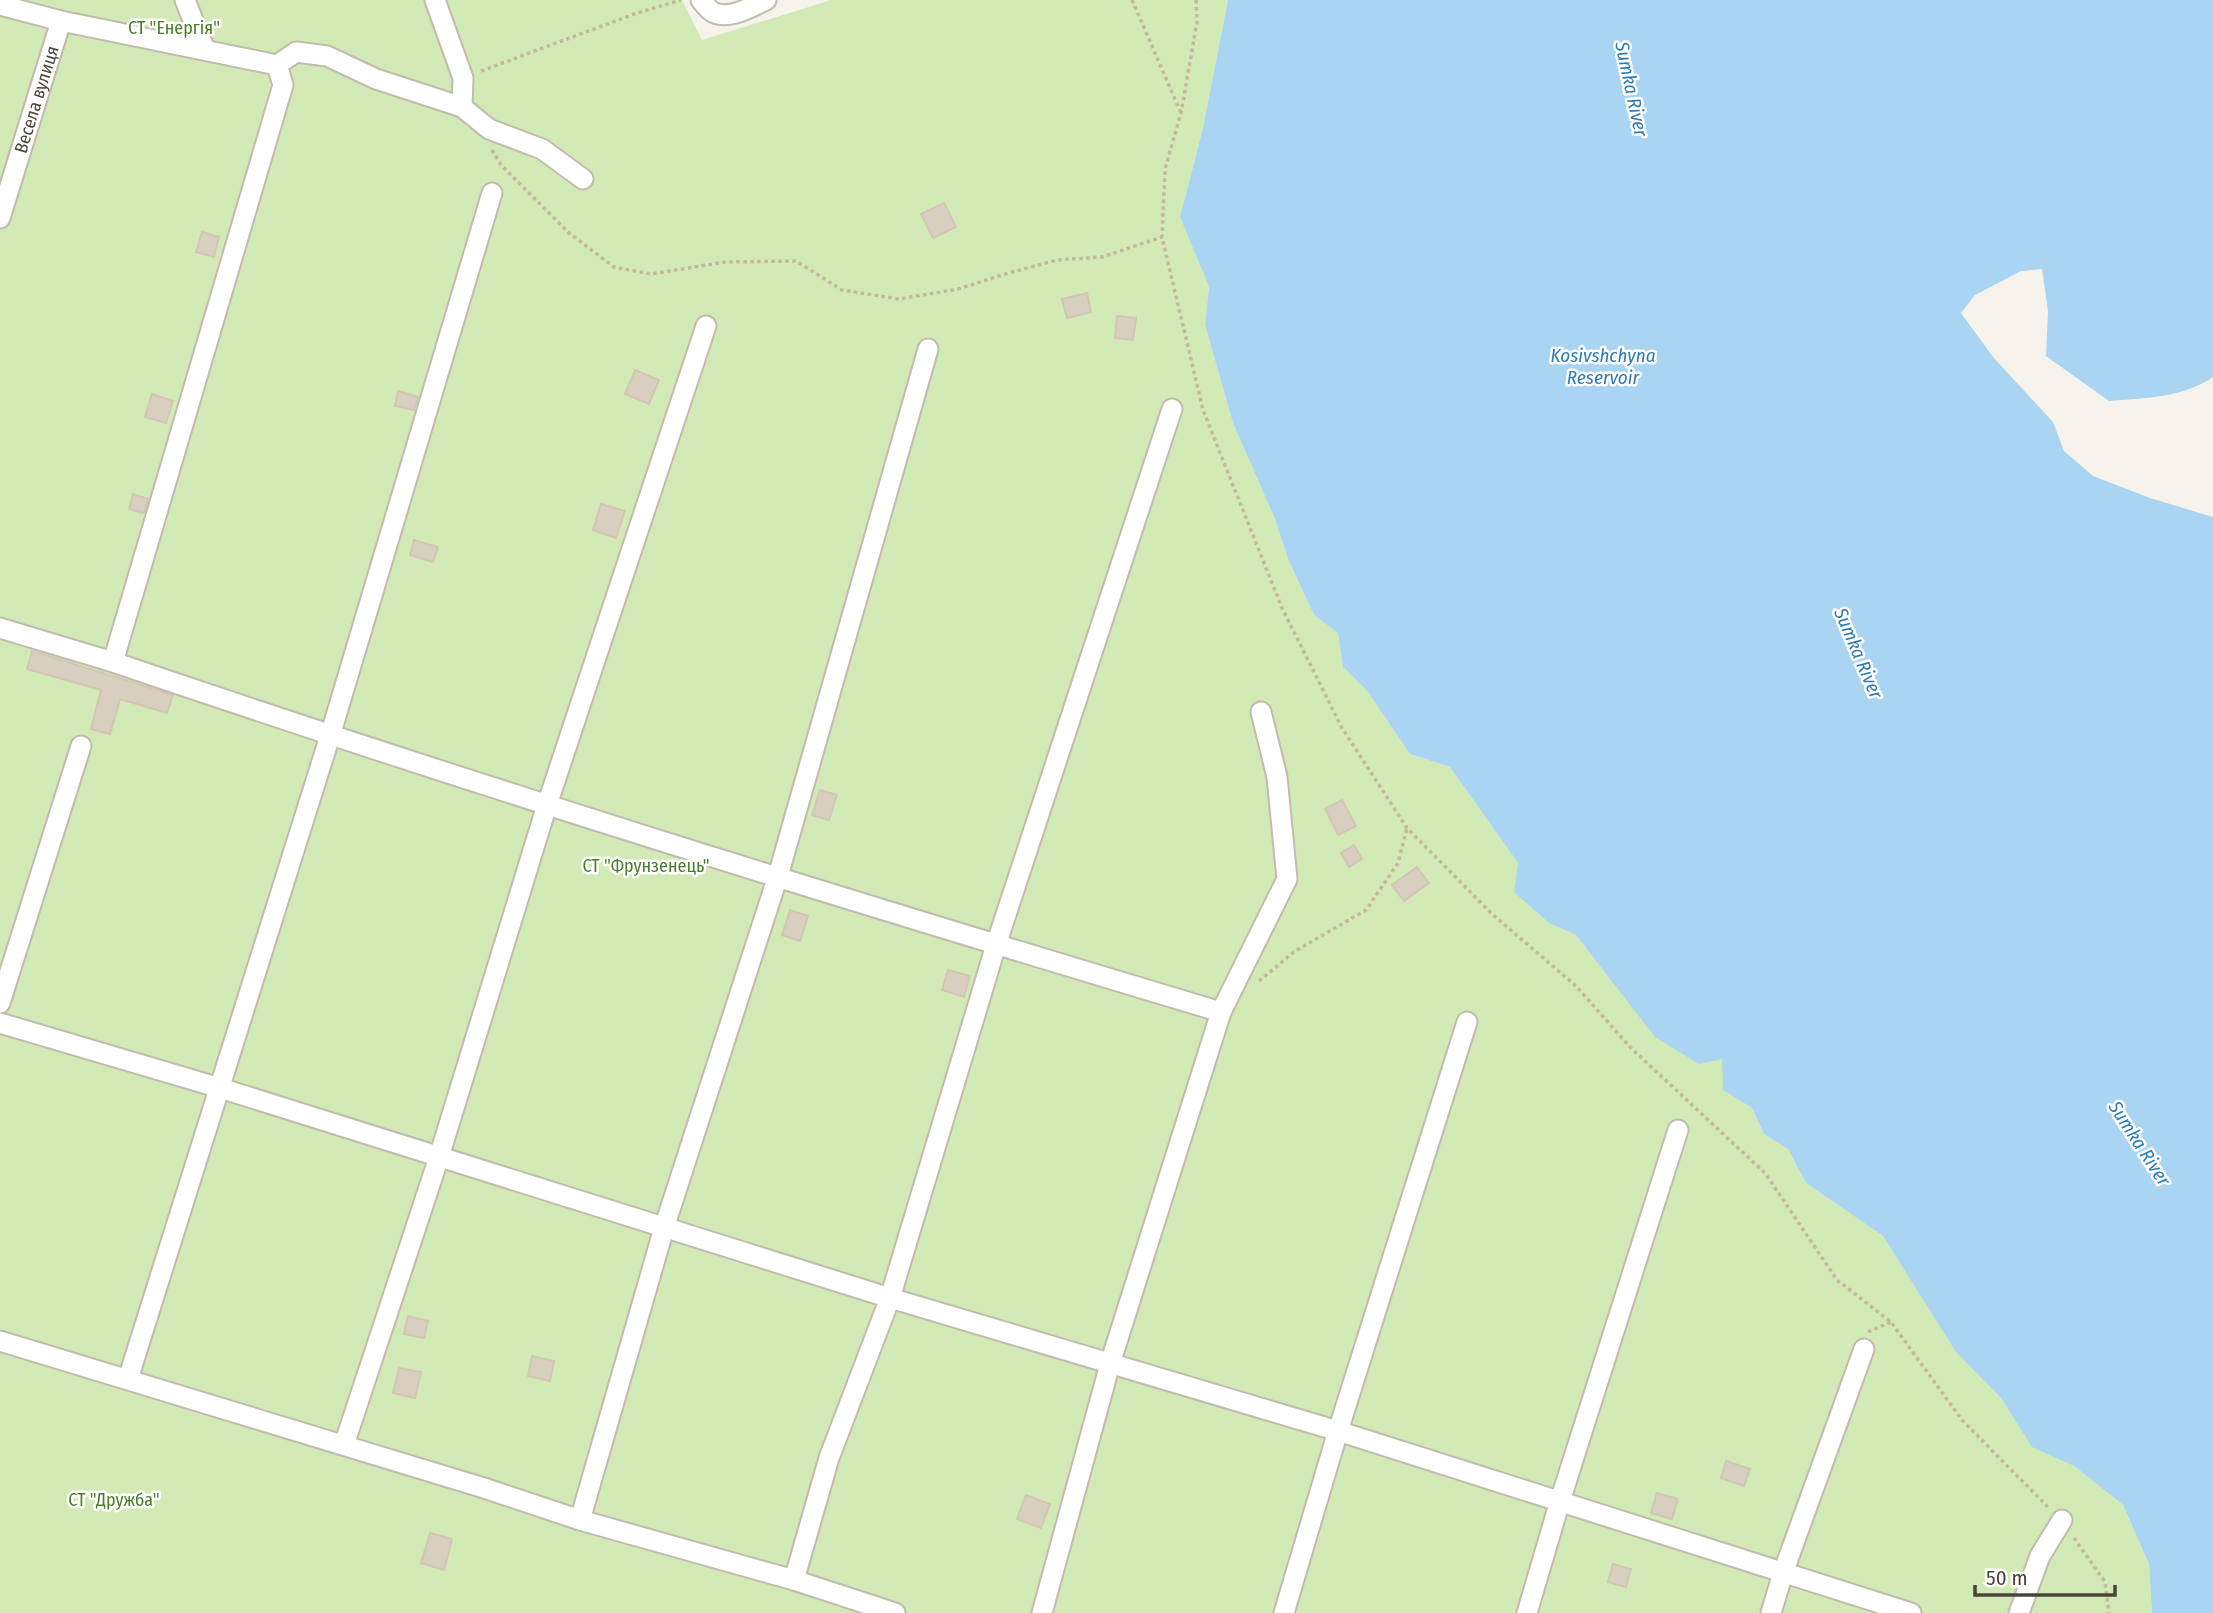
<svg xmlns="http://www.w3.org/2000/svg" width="2213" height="1613" viewBox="0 0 2213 1613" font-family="'Fira Sans Condensed',sans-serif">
  <rect width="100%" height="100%" fill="#f6f3ec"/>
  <path fill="#d2eab5" d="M0,0h682l20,40 129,-40h397l-25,128 -23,89 29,70 -4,38 28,98 42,96 13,40 26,56 24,18 5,34 25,25 42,62 40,13 68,96 31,60 27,12 80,102 67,22v31l29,18 12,26 24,15 18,34 77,53 73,115 45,47 31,48 42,20 49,39 26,59 3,49h-2152z"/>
  <path fill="#a9d4f2" d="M1228,0h985v377c-31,21 -68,21 -104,24l-63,-45 2,-45 -6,-42 -21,2 -46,24 -14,18 32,44 60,65 11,29 29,25 57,22 63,19v1096h-61l-3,-49 -26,-59 -49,-39 -42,-19 -31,-49 -45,-46 -73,-116 -77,-53 -18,-34 -24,-15 -12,-26 -29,-18 -1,-31 -23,5 -44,-27 -79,-102 -27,-12 -35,-31 4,-29 -68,-96 -40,-13 -42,-62 -25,-25 -5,-34 -24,-18 -26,-56 -13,-40 -42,-96 -28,-98 4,-38 -29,-70 23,-89z"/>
  <path fill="#d8cfc1" stroke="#d3c7b4" stroke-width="2" d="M944,203l12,24 -23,11 -12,-24z
    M202,232l17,5 -5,20 -18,-5z
    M1087,293l4,19 -24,6 -5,-19z
    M1117,316l19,2 -3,22 -18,-2z
    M635,370l24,10 -10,24 -24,-10z
    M398,391l20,6 -4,13 -19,-4z
    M152,394l21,7 -7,22 -21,-6z
    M133,494l15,5 -4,14 -15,-4z
    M601,504l24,7 -9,27 -23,-8z
    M414,540l24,7 -5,15 -23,-7z
    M32,651l141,44 -6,18 -47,-14 -10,35 -19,-5 10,-39 -74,-21z
    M820,790l17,5 -8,25 -17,-5z
    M1342,800l14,26 -18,9 -13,-26z
    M1354,845l8,14 -13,8 -8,-14z
    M1417,867l12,16 -25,18 -12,-16z
    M790,910l18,6 -8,25 -18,-6z
    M948,970l22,6 -6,21 -22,-7z
    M408,1316l20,5 -4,17 -20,-4z
    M532,1356l22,5 -4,20 -22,-5z
    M399,1368l22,4 -6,26 -22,-5z
    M1726,1461l24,8 -6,17 -23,-8z
    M1657,1493l21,6 -6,20 -21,-6z
    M1026,1495l24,9 -9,24 -24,-9z
    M430,1533l22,6 -8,31 -23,-7z
    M1613,1564l18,5 -5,18 -18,-5z"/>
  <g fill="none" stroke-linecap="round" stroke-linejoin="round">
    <g stroke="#c2bbae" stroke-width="23">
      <g id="minor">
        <path d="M185,0l20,50"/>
        <path d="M435,0l28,78 -1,29 27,22 53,20 41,30"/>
        <path d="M701,0c4,5 10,13 17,14 15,4 35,-8 48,-14"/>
        <path d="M0,5l61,16 216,44 6,20 -170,577c367,125 737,239 1108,350"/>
        <path d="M277,65l19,-13 31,4 49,23 86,28"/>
        <path id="s1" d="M0,218l61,-197"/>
        <path d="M0,628l113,34"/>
        <path d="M0,1003l81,-257"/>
        <path d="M0,1023l220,65 670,210 106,-353 176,-536"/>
        <path d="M0,1341l484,147 96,32 214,60 101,33"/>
        <path d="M128,1379l202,-643 162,-543"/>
        <path d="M344,1445l95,-288 108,-352 159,-479"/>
        <path d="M580,1520l84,-292 114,-352 150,-527"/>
        <path d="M794,1580l35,-122 61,-160 448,133 573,182"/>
        <path d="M1042,1613l68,-249 111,-352 66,-133 -10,-102 -16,-65"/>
        <path d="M1284,1613l54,-182 129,-409"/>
        <path d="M1527,1613l33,-112 118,-371"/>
        <path d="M1771,1613l12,-40 81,-224"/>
        <path d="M2019,1613l21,-57 22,-36"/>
      </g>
    </g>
    <path stroke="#c4b79f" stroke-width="3.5" stroke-dasharray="3.5 3.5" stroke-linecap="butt" d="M1132,0l49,113
      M1196,0l1,22 -16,91 -16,56 -3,68 41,173 79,198 60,120 65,100 85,86 84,72 54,61 135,126 72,107 54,42 71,98 87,88
      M481,71l156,-58 44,-13
      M492,150l9,15 68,68 45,34 37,7 74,-12 71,-1 46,29 57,9 59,-10 47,-15 52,-14 45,-3 60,-20
      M1259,981l36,-30 71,-41 32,-47 9,-35
      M1868,1332l23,-10
      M2074,1538l31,44 4,31"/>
    <use href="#minor" stroke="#fff" stroke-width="19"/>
  </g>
  <g text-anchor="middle" stroke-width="5" stroke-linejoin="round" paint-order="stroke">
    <g font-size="18" fill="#4a7f2a" stroke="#fff">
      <text x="174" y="34">СТ "Енергія"</text>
      <text x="646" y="872">СТ "Фрунзенець"</text>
      <text x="114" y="1506">СТ "Дружба"</text>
    </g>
    <g font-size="18" fill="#4b4439" stroke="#fff">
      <text dy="6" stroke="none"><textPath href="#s1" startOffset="124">Весела вулиця</textPath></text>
    </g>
    <g font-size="19" font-style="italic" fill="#2e7ab2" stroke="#fff">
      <text transform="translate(1632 89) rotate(78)" y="7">Sumka River</text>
      <text x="1603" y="362">Kosivshchyna<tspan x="1603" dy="22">Reservoir</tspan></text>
      <text transform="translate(1859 653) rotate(67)" y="7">Sumka River</text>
      <text transform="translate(2140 1143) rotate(57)" y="7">Sumka River</text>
    </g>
  </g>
  <path d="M1975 1585v10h140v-10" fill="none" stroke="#4b4439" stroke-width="3.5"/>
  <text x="1986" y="1585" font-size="21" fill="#4b4439" stroke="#ffffff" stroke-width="5" paint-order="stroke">50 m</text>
</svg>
